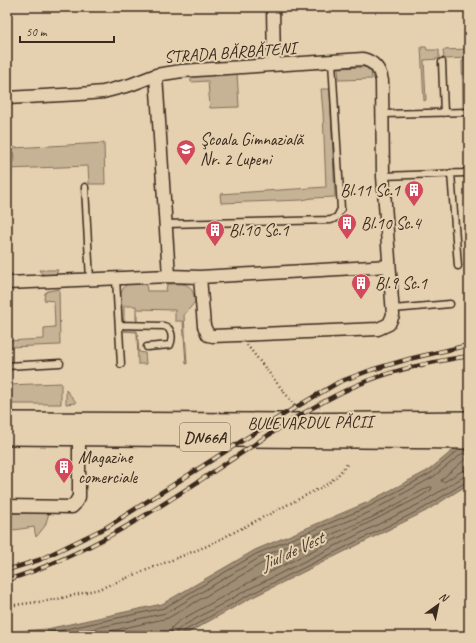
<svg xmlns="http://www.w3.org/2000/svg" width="476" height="643" viewBox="0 0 476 643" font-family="Caveat,sans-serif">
  <rect width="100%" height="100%" fill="#e5d1b0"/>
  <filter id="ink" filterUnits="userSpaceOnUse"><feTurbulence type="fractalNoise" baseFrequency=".025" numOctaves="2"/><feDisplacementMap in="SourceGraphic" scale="8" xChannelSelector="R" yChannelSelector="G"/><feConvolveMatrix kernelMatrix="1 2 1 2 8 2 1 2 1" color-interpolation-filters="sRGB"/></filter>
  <g filter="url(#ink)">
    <path fill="#c6b396" stroke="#806e5a" d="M421,47h5l1,3h12v9l-15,1 2,40 -2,1z
      M469,49v9l-25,1 -1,-9z
      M462,61h7v42c-2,3 -3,5 -6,4z
      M365,67l6,5 1,7 -33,1 -1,-12z
      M237,73l2,34 -29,1 -2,-27 -17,1v-7z
      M321,89h8l1,2 5,106 -23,1 -10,2 -81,3 -1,-9 106,-7 -3,-75z
      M104,143l1,41h-16l-1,-18 -81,3v-7l7,-1 -1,-13z
      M39,270h19l-2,4 -8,2 -7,-3z
      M129,283h17l1,8h19l1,-7c19,0 25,-3 28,18l-11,13 3,49h-1l-3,-43h-8v-11l-38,-1v12l-1,-1v-14h-12v14h-2c-1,-12 -6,-30 7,-37z
      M59,289l1,56 -53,2v-6l37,-2v-11l11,-1 -1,-26 -10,-1 1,-7 3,-2z
      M124,331h13l2,21 6,1 1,11h-8l-1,-32z
      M61,383v21h-54v-19z
      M66,390l10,12v1l-10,1z
      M7,513h42l-4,13 -9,11 -2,-10 -27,4z"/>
    <path fill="#a08d74" stroke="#786552" d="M469,437v47l-43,27 -175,87 -69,38h-175v-4l40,-3 115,-25 93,-54 111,-47 63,-33z"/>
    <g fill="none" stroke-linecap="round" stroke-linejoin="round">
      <path stroke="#635240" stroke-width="1" d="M469,456l-27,23 -1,2 3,1 18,-11 7,-1
        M8,636l40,-3 116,-25 92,-54 112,-47 63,-34 29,-24
        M59,636l107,-23 93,-55 111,-46 63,-35 35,-28
        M89,636l79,-18 93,-54 112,-47 56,-30h3l-1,3 -13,8 -174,87 -65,36 -7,6 -2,9
        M176,636l1,-5 4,-4 66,-37 174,-87 42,-26 6,-1
        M181,636l3,-5 65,-36 175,-87 42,-26 3,-1"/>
      <g stroke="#3b2a1e" stroke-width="9">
        <path id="service" d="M442,62l2,51
          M383,114l86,-2
          M451,173l7,93
          M383,176l81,-3 5,-4
          M85,187l5,93
          M166,224l165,-4 6,-3 4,-8 -9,-147
          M116,279l5,85
          M393,309l57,-5
          M119,325l45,1c8,2 9,12 6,19l-23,2
          M7,366l53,-3"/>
      </g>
      <g stroke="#3b2a1e" stroke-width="15">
        <path id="minor" d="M273,7l1,58
          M156,75l13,201
          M7,98l73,-4 23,-2 27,-7 26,-10 26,-4 181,-12c12,3 17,10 19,22l1,95 10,139 -4,9 -11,5 -165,7 -5,-1 -4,-9 -4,-49
          M7,283l162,-7 31,1 189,-11
          M7,506l65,1 2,-2 5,-8v-61"/>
      </g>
      <g stroke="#3b2a1e" stroke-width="22">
        <path id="primary" d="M7,422l279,1 183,-2
          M7,435l462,4"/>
      </g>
      <path stroke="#3b2a1e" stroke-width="2.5" stroke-dasharray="1 3" stroke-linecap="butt" d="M247,345l49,62
        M7,606l47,-6 45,-11 108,-43 119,-61 12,-10 10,-12"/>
      <use href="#service" stroke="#e5d1b0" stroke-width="6"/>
      <use href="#minor" stroke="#e5d1b0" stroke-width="12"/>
      <use href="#primary" stroke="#e5d1b0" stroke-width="19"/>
      <g stroke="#3b2a1e" stroke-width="4.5">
        <path id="rail" d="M7,570l32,-10 68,-33 174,-111 58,-34 32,-12 38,-11 60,-14
          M7,580c86,-26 162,-79 236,-128 36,-24 72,-48 112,-66 36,-16 75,-24 114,-30"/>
      </g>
      <use href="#rail" stroke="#e5d1b0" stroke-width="3" stroke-dasharray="9" stroke-linecap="butt"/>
    </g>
  </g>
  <defs>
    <g id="school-pin" transform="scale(1)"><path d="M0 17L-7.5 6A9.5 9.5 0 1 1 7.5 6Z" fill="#d1495b" stroke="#e5d1b0"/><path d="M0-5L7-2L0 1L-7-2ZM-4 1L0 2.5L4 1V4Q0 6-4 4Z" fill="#fff"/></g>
    <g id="building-pin" transform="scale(1)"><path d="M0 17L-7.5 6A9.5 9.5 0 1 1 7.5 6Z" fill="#d1495b" stroke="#e5d1b0"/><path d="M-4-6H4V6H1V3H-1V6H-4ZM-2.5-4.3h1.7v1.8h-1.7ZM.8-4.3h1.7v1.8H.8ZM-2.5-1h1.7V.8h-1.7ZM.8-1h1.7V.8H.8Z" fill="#fff"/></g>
  </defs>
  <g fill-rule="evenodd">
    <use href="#school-pin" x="186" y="149"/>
    <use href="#building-pin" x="414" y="190"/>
    <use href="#building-pin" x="347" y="223"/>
    <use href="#building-pin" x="215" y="230"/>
    <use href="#building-pin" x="361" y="283"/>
    <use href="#building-pin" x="64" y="467"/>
  </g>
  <g text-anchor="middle" stroke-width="4" stroke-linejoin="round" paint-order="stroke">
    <rect fill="#e5d1b0" stroke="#6e5c4a" stroke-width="1" x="180" y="423" width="50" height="28" rx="3"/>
    <g font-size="16" font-weight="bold" fill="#3b2a1e">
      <text x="205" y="443">DN66A</text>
    </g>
    <g font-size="17" fill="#3b2a1e" stroke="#e5d1b0">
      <text transform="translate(230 52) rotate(-4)" y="6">STRADA BĂRBĂTENI</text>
      <text transform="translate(310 422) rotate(-1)" y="6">BULEVARDUL PĂCII</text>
    </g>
    <g font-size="17" fill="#3b2a1e" stroke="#e5d1b0" text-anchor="start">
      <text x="200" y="145">Şcoala Gimnazială<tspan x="200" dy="20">Nr. 2 Lupeni</tspan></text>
      <text x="400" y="196" text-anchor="end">Bl.11 Sc.1</text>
      <text x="361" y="229">Bl.10 Sc.4</text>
      <text x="229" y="236">Bl.10 Sc.1</text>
      <text x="375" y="289">Bl.9 Sc.1</text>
      <text x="78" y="463">Magazine<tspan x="78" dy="20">comerciale</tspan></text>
    </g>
    <g font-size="18" font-style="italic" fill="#4f3e2f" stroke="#e5d1b0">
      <text transform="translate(292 551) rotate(-25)" y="6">Jiul de Vest</text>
    </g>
  </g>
  <rect width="476" height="643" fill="none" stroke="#e5d1b0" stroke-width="24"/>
  <rect x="12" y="12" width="452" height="619" fill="none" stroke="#3b2a1e" stroke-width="1.5" filter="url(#ink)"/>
  <g transform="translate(438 605) rotate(33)" stroke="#e5d1b0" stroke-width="3" paint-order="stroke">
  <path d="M0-3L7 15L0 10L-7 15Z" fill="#3b2a1e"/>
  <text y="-6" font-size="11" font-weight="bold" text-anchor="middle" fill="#3b2a1e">N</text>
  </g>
  <path d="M20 36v6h94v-6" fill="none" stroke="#3b2a1e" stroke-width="2"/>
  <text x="26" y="36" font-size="12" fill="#3b2a1e" stroke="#e5d1b0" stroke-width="3" paint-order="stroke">50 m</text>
</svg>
